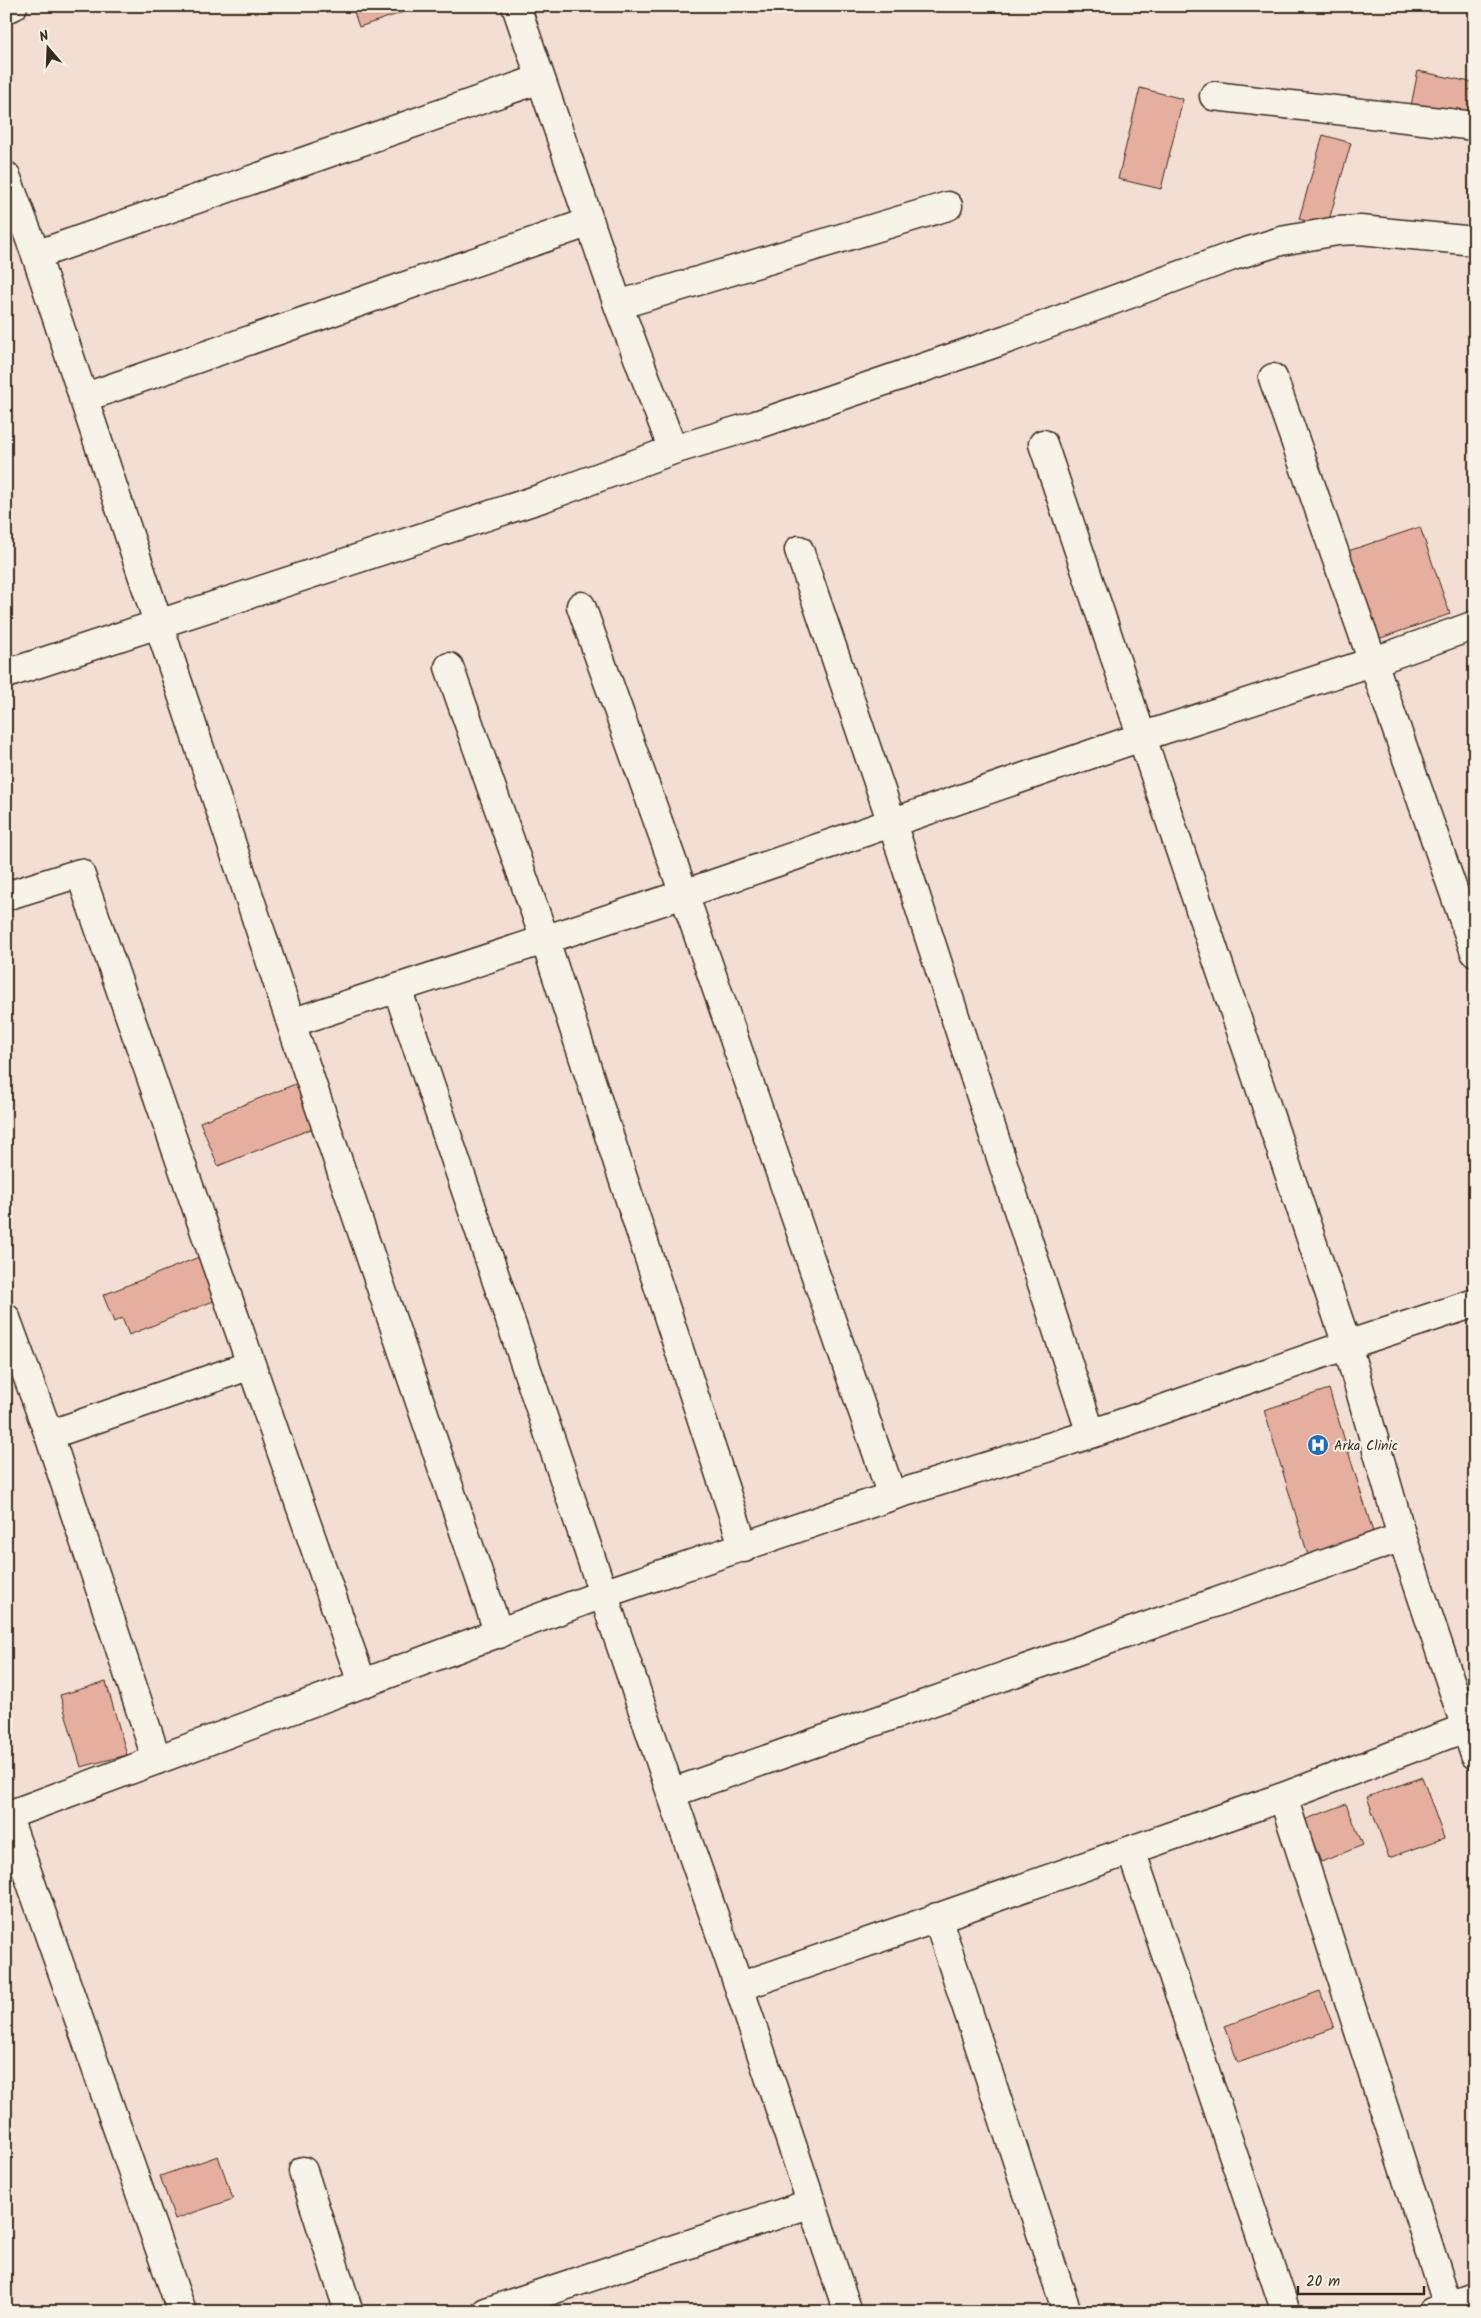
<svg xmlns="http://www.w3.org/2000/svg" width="1481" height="2318" viewBox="0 0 1481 2318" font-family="Kalam,sans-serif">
  <rect width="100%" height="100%" fill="#f2ded2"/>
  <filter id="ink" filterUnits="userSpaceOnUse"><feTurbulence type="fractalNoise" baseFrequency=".02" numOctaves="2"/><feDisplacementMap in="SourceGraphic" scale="10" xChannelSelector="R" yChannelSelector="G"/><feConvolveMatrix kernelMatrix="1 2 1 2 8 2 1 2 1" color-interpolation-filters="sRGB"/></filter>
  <g filter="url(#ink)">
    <path fill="#e6ae9f" stroke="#3b2a1e" d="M352,6h57l1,4 -51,17z
      M1418,71l57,12v37l-64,-14z
      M1140,88l43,11 -22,90 -43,-10z
      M1323,135l28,8 -24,84 -28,-8z
      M1420,527l30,87 -75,26 -30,-88z
      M298,1083l18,44 -98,39 -18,-44z
      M199,1257l17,43 -87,35 -7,-17 -8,4 -11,-27z
      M1329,1389l48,156 -66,20 -47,-155z
      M106,1682l21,73 -46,12 -21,-72z
      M1422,1777l22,61 -55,20 -22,-61z
      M1346,1804l17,41 -42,17 -17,-42z
      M1320,1991l14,37 -96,35 -13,-37z
      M218,2156l15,43 -58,20 -15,-43z"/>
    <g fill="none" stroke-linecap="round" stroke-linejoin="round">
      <g stroke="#3b2a1e" stroke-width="31">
        <path id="minor" d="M516,6l102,299 55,145
          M6,9l7,-3
          M1214,96l261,30
          M6,176l30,79 255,768 208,611
          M36,255l504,-176
          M618,305l330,-99
          M1273,378l202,574
          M83,398l507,-176
          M1043,444l304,901 55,192 73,218
          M799,550l93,273 199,611
          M581,606l103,288 208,602
          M449,667l96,273 199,608
          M6,674l536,-176 131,-48 83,-25 251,-86 223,-82 51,-16 56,-10 23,-1 115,11
          M6,896l74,-23 282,810
          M397,988l274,805 68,194 109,325
          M291,1023l393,-129 457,-157 231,-75 103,-37
          M6,1318l43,117 108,325
          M49,1435l202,-70
          M671,1793l731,-256
          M1283,1797l167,515
          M6,1812l176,500
          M6,1816l597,-222 289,-98 199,-62 256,-89 128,-42
          M1131,1850l155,462
          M937,1917l130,395
          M739,1987l544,-190 182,-69
          M303,2171l46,141
          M486,2312l326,-109
          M1432,2312l43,-15"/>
      </g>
      <use href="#minor" stroke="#f7f3e8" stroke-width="28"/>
    </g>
  </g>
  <defs>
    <g id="hospital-disc" transform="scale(1.125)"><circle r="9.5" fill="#1f6fb2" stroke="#f7f3e8"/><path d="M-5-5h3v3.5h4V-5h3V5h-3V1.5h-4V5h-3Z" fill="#fff"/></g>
  </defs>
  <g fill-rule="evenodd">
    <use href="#hospital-disc" x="1318" y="1445"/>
  </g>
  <g text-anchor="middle" stroke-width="4" stroke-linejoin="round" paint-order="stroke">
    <g font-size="14" fill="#3b2a1e" stroke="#f7f3e8" text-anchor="start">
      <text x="1334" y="1450">Arka Clinic</text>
    </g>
  </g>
  <rect width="1481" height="2318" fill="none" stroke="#f7f3e8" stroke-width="25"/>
  <rect x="12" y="12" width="1456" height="2293" fill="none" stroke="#3b2a1e" stroke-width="2" filter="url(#ink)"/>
  <g transform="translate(48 48) rotate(341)" stroke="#f7f3e8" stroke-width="4" paint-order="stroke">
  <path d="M0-4L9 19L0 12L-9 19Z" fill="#3b2a1e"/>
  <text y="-8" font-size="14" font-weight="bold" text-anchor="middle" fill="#3b2a1e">N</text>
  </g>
  <path d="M1298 2286v8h126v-8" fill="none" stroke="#3b2a1e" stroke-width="2.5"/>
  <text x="1306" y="2286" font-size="15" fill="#3b2a1e" stroke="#f7f3e8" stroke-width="4" paint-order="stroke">20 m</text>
</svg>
